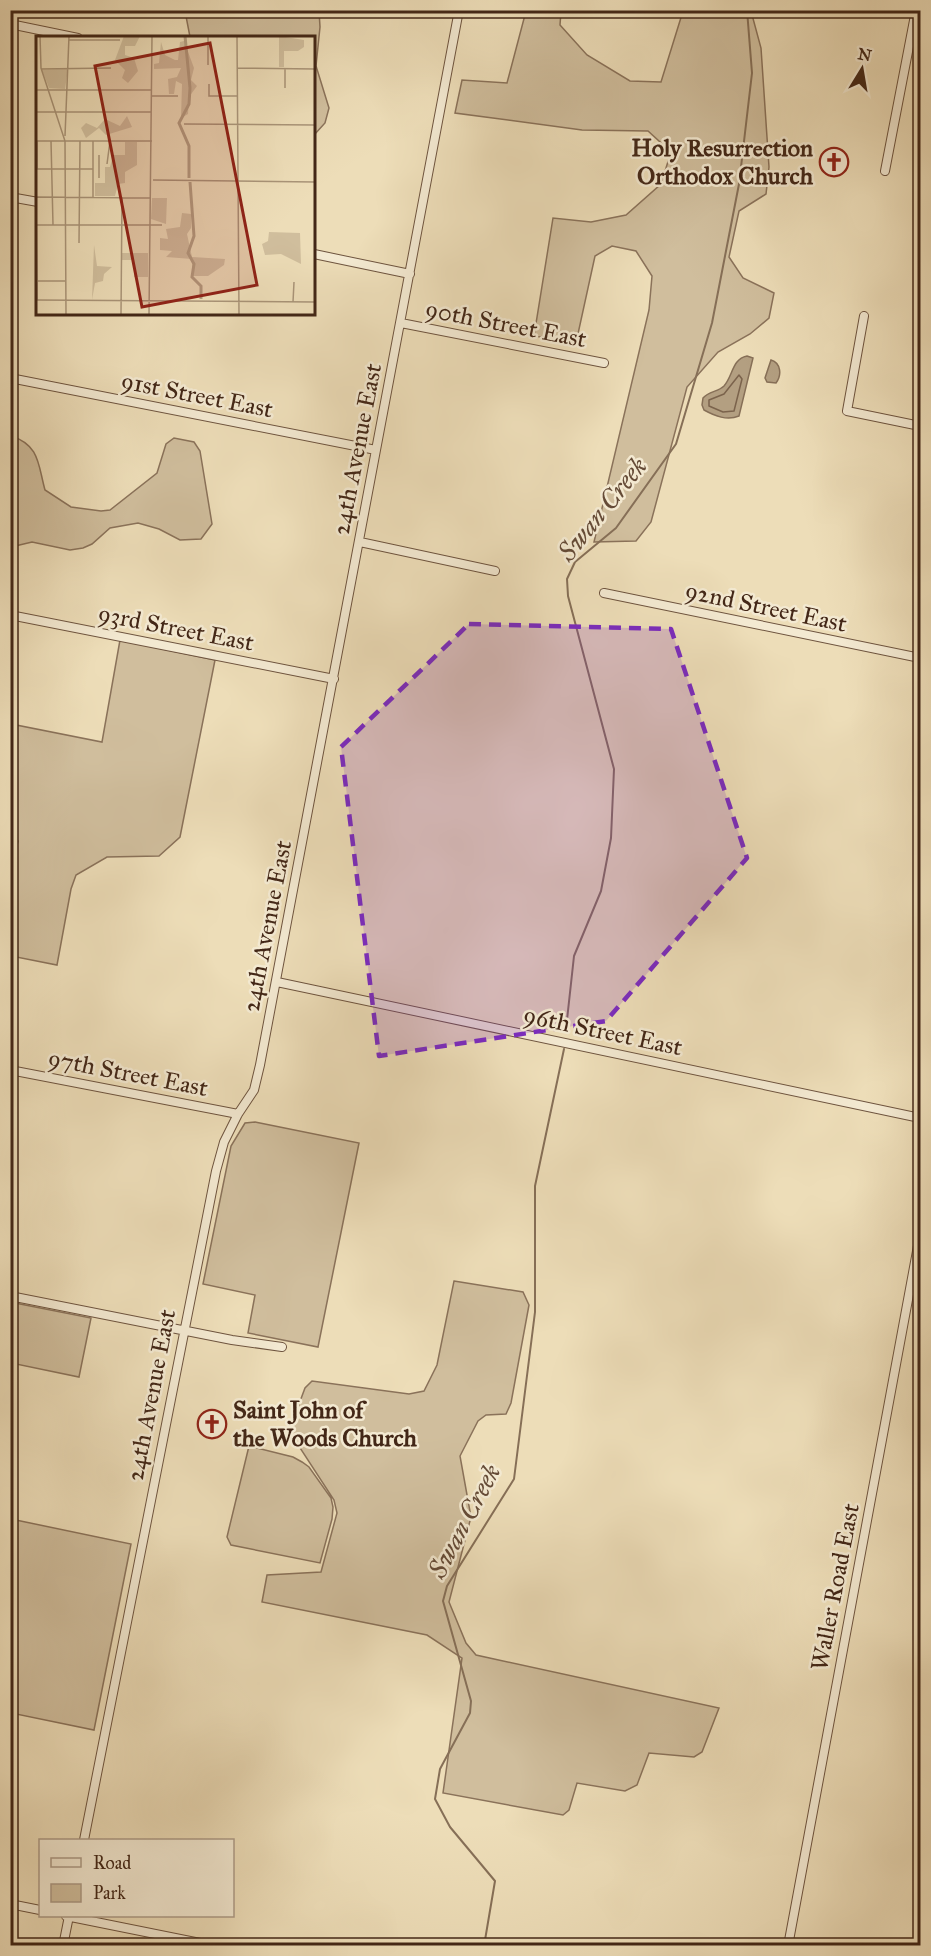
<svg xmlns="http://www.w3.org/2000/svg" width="931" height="1956" viewBox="0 0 931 1956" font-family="'IM FELL Great Primer',serif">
  <rect width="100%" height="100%" fill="#edddb8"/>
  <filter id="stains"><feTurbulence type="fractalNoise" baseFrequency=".00333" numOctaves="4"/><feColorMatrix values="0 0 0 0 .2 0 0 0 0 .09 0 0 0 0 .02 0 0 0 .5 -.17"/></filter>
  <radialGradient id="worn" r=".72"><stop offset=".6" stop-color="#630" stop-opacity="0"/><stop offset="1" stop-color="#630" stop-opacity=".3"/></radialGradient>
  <path fill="#d0be9d" stroke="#8a725a" stroke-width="1.5" d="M185,11h134l1,16 -4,39 13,42 -4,15 -11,12v-97l-124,-1z
    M526,11h35l-1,14 27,30 43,26 31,1 22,-71h68l10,37 8,119 -3,27 -27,17 -10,46 14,21 31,15 -5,25 -19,16 -32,18 -31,35 -36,135 -15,19 -42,1 55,-232 3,-34 -16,-25 -24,-5 -17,10 -19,87 -42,-7 19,-118 38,4 35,-7 35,-31 10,-32 -23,-21 -66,-1 -127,-17 7,-33 45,3z
    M11,436c29,9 27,29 34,54l26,17 30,4 9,-1 47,-37 9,-29 8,-6 20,4 6,9 12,73 -11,15 -21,1 -21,-11 -21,-6 -28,5 -18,16 -9,4 -13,2 -38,-8 -21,5z
    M120,640l95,20 -35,177 -21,19 -52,1 -31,18 -5,14 -14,76 -46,-9v-87l7,-28 -5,-4 -2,2v-115l91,18z
    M255,1122l104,21 -41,204 -70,-14 7,-38 -52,-11 28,-138 14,-23z
    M454,1281l69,11 6,13 -18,98 -5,11 -20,1 -8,6 -18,35 11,61 -22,85 17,41 10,12 243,53 -17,44 -8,5 -45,-4 -12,32 -12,6 -48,-8 -8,27 -6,5 -120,-22 19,-135 -35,-23 -165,-33 5,-27 54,-3 16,-59 -3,-13 -45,-69 16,-43 7,-7 97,13 15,-3 13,-26z
    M10,1302l81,16 -12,59 -68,-14z
    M249,1446l44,11 9,5 7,5 22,31 2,9 -1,12 -12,44 -89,-18 -4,-8z
    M11,1519l120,25 -37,186 -83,-17 -1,-126 3,-10 -3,-1z"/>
  <path fill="#b39f81" stroke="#866f57" stroke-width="1.5" d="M747,356l6,2 -14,58c-12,5 -24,0 -35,-6l-2,-5 1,-7c6,-7 15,-6 21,-12 9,-10 8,-27 23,-30z
    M771,360c10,3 11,15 5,23l-9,-1 -2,-4z"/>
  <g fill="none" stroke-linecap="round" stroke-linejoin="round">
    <path stroke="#7b634c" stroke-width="1.5" d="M739,375l3,4 -8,32 -11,1 -14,-6v-6l15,-6z"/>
    <path stroke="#866f57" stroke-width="2" d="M566,1029l8,-73 27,-65 10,-53 3,-69 -46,-173 -1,-17 8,-17 41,-34 60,-84 36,-121 27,-139 13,-111 -5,-63
      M484,1946l11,-65 -45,-54 -15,-28 5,-30 30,-56 1,-12 -28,-100 4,-15 67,-107 21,-167v-126l29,-137"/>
    <g stroke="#6e543f" stroke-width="10">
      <path id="minor" d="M10,24l68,14
        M885,171l31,-161
        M10,197l28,5
        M314,254l96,20
        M864,316l-17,95 73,15
        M401,323l203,40
        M10,378l366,72
        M360,542l135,29
        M604,593l316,65
        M10,615l324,64
        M277,982l643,136
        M10,1070l228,44
        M10,1296l222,44 50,7
        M84,1840l132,-669 8,-29 14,-28 16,-24 6,-25 199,-1055
        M10,1904l30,6
        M66,1916l149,30
        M63,1946l6,-30
        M788,1946l132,-711"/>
    </g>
    <use href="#minor" stroke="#f3e9d1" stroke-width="8"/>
  </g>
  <path fill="#7b2cbf" fill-opacity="0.2" stroke="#7b2cbf" stroke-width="4.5" stroke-dasharray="12 8" stroke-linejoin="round" d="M469,624l202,5 76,229 -141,163 -227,35 -38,-309z"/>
  <defs>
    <g id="church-ring" transform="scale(1.5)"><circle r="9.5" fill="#f3e9d1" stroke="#8f2418" stroke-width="1.5"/><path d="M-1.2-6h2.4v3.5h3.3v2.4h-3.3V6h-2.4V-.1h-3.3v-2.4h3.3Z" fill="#8f2418"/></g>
  </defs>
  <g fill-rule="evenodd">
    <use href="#church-ring" x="834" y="162"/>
    <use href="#church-ring" x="212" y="1424"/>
  </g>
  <g text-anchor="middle" stroke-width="5" stroke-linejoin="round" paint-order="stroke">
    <g font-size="24" font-weight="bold" fill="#432717" stroke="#f3e9d1" text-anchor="end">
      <text x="813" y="156">Holy Resurrection<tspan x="813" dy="28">Orthodox Church</tspan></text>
      <text x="233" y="1418" text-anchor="start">Saint John of<tspan x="233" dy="28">the Woods Church</tspan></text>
    </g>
    <g font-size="24" fill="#432717" stroke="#f3e9d1">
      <text transform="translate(506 324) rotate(11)" y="8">90th Street East</text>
      <text transform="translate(197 395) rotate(11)" y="8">91st Street East</text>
      <text transform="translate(357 449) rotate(-79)" y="8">24th Avenue East</text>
      <text transform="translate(766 607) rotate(12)" y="8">92nd Street East</text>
      <text transform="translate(176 628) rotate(11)" y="8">93rd Street East</text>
      <text transform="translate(267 926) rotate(-79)" y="8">24th Avenue East</text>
      <text transform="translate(603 1031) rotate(12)" y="8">96th Street East</text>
      <text transform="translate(128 1073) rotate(11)" y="8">97th Street East</text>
      <text transform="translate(151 1395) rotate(-79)" y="8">24th Avenue East</text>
      <text transform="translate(835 1587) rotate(-79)" y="8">Waller Road East</text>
    </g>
    <g font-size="26" font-style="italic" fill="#654b37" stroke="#f3e9d1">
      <text transform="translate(602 509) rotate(-51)" y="9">Swan Creek</text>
      <text transform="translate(464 1521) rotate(-62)" y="9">Swan Creek</text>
    </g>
  </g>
  <g transform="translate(36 36)">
    <rect width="279" height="279" fill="#edddb8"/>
    <path d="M88,0h16l-5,10h-10v9l9,3 4,13 -10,12 -6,-5 3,-8 -10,-10zM243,0l25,4v7l-6,4h-14v16h-5zM148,5l10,27 -3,12 6,6 -8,11 -1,17 -7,4 1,-34 -6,-3 -2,13h-5l-1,-15 9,-2 4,-9 -27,1v-5l5,-1 2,-21 4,13 10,5h3l2,-18zM32,33l-3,20 -16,-1 -7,-18zM91,80l5,11 -26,8 -7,-7 -13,10 -5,-10 5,-5 11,5 8,-9 15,7zM89,106h12v23l-12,7v11l-7,1 -3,12h-20v-13h10v-16h5l3,-12h12zM116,162h15l-1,26 -15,-5zM146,177l9,1v14l-4,6 5,23 33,2 -1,6 -16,11h-15l-1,-17 -26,-2 6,-6 -12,-1v-12l8,1 -2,-10 14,-2zM233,196l31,1 1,31 -20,-10 -16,1 -3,-11 6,-3zM58,209l3,21 15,1 -8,7 -1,7 -8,2 -3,17zM86,217h26v24h-14v-17h-12z" fill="#d0be9d"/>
    <path fill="none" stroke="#b39f81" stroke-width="3" d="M149,0l5,52 -1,16 -10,19 10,23v32M154,146l4,54 -6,17 6,11 -2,13 9,9v13"/>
    <path fill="none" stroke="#a99478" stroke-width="1.5" d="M4,0l1,32 24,73 1,174M172,0v29M201,0l2,279M33,4h51M201,32l78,1M249,32v20M5,33l70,-1M173,48v12h28M0,54h115M116,60h26M0,76h115M148,88l131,1M29,100l4,-100M0,105h116M15,105l2,84M71,128l3,-23M0,133h57M1,133v-28M63,142v-23M117,144l162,2M0,161l115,1M0,161l1,103M57,161v-56M0,189h126M43,207l1,-102M2,245h27M0,264l279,2M257,266l1,-20M85,279l1,-118M113,279l3,-279"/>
    <path fill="#8f2418" fill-opacity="0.15" stroke="#8f2418" stroke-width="3" d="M174,7l47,242 -115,22 -47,-241z"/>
    <rect width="279" height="279" fill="none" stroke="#432717" stroke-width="3"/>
  </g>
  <rect width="931" height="1956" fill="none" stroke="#edddb8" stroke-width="36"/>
  <rect x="12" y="12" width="907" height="1932" fill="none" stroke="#432717" stroke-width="3"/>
  <rect x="18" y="18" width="895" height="1920" fill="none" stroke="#432717" stroke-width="1.5"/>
  <rect x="39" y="1839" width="195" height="78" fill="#f3e9d1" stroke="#ad9b87" stroke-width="1.5"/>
  <rect x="51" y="1858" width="30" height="9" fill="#f3e9d1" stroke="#ad9b87" stroke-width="1.5"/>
  <text x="93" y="1869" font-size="18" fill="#432717">Road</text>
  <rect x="51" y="1884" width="30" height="18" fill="#d0be9d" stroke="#ad9b87" stroke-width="1.5"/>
  <text x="93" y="1899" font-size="18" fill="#432717">Park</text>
  <g transform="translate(862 69) rotate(11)" stroke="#f3e9d1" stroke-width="4.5" paint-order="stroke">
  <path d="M0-4.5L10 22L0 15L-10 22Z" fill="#432717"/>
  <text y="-9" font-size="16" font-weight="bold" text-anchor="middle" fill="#432717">N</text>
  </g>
  <rect width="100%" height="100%" filter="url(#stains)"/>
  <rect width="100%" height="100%" fill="url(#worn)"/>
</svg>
